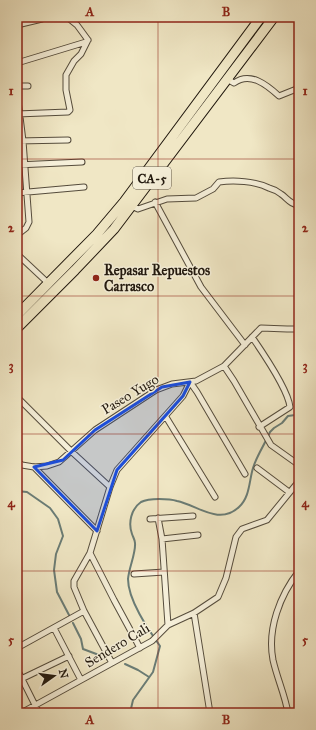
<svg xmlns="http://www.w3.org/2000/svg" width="316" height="730" viewBox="0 0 316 730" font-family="'IM FELL Great Primer',serif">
  <rect width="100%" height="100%" fill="#f0e7c5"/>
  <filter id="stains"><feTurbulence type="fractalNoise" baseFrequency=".005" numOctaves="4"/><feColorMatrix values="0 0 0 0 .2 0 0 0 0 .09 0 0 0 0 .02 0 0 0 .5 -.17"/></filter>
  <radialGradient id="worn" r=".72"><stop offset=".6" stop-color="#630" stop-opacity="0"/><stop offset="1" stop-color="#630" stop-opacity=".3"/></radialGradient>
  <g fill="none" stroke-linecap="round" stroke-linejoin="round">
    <path stroke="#6a7c75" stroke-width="2" d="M17,491l10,1 23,16 8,11 5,17 -7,18 -2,16 3,22 12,23
      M73,623l8,16 2,10 24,9
      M125,664l13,6 11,7
      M130,713l3,-13 20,-28 7,-26c-12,-17 -32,-46 -32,-67 1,-12 8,-26 7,-36 0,-3 -2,-6 -3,-9 -4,-11 -1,-25 9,-32 6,-3 12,-3 18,-3 6,0 12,0 18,2 20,4 42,25 62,6 11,-10 10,-26 14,-39 4,-13 12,-24 17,-36l4,-4 8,-5 6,-7 7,-1 4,-3"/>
    <g stroke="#554c3c" stroke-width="7">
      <path id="street" d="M41,17l1,2 7,-2
        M67,17l10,8 11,15
        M17,25l25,-6
        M17,63l69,-21 2,-2
        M227,79l7,4c16,-12 33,2 45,13l20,-8
        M17,86h11
        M17,93l6,48 6,81 -3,6 -9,7
        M17,114l51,-2 2,-2 -4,-20v-15l8,-14 7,-7 7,-14
        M17,141l51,-1
        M17,165l65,-3
        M17,193l67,-6
        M155,202l46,85 44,58
        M131,206l7,3 29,-10 29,-1 17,-9 6,-7c15,-2 36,-1 50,6 4,1 8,3 12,6 6,4 10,11 18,11
        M17,254l31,29
        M252,337c11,16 36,52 38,70l-31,20
        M224,366l10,15 37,64 28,20
        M17,397l55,55 38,35
        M166,417l49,80
        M17,461l5,4 12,2 13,-1 12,-4 36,-32 61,-40 16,-6 24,-3 28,-15 37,-38 26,1h12
        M34,467l63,64
        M257,468l32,24
        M158,518l4,21 6,86
        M150,519l43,-3
        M162,539l36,-4
        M90,553l24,47 26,48
        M134,574l30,-2
        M194,613l16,100
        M54,628l27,52
        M17,648l67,-37
        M112,663l-28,-52 -10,-24v-6l16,-28 20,-66 7,-17 66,-74 7,-14 7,10 48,82
        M17,669l22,44
        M17,681l52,-25
        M21,713l131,-72 16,-16 26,-12 24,-16 8,-19 10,-41 6,-8 25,-9 32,-39
        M288,713c-3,-18 -11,-35 -15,-53 -6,-31 7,-65 26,-89"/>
    </g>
    <g stroke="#21180e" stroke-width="11">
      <path id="highway" d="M17,315l80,-81 27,-32 137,-185
        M17,328l58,-58 39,-41 160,-212"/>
    </g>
    <use href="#street" stroke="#f5efd9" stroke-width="5"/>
    <use href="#highway" stroke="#f0e7c5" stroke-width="9"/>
  </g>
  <path fill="#1d4ed8" fill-opacity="0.2" stroke="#1d4ed8" stroke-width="3" stroke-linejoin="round" d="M190,382l-7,14 -66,74 -20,61 -63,-64 29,-7 32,-30 67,-43z"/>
  <path fill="none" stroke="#8f2418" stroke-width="1" stroke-opacity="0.55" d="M158,17v696M17,159h282M17,296h282M17,434h282M17,571h282"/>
  <circle fill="#8f2418" stroke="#f5efd9" stroke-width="1.5" cx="96" cy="278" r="4"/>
  <g text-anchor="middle" stroke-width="3" stroke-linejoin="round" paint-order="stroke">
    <rect fill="#f5efd9" stroke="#61584b" stroke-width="1" x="133" y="167" width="38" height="22" rx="3"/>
    <g font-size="13" font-weight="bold" fill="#21180e">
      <text x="152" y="183">CA-5</text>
    </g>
    <g font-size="14" font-weight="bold" fill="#21180e" stroke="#f5efd9" text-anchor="start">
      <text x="104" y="275">Repasar Repuestos<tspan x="104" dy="16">Carrasco</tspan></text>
    </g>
    <g font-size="14" fill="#21180e" stroke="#f5efd9">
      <text transform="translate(130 394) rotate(-31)" y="5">Paseo Yugo</text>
      <text transform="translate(117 645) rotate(-31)" y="5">Sendero Cali</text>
    </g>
  </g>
  <rect width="316" height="730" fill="none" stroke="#f0e7c5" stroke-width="44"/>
  <g transform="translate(54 676) rotate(76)" stroke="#f5efd9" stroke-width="3" paint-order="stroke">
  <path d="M0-3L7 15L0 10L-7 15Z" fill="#21180e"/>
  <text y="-6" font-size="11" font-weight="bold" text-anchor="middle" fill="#21180e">N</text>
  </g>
  <rect x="22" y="22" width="272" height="686" fill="none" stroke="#8f2418" stroke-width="1.5"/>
  <g font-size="13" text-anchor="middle" font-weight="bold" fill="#8f2418">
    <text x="90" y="16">A</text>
    <text x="226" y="16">B</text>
    <text x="11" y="95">1</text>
    <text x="305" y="95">1</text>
    <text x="11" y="232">2</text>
    <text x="305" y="232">2</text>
    <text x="11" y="370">3</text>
    <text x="305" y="370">3</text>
    <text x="11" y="507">4</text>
    <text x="305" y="507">4</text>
    <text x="11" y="644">5</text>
    <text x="305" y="644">5</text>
    <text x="90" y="724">A</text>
    <text x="226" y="724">B</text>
  </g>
  <rect width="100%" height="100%" filter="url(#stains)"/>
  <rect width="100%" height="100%" fill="url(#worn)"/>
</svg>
